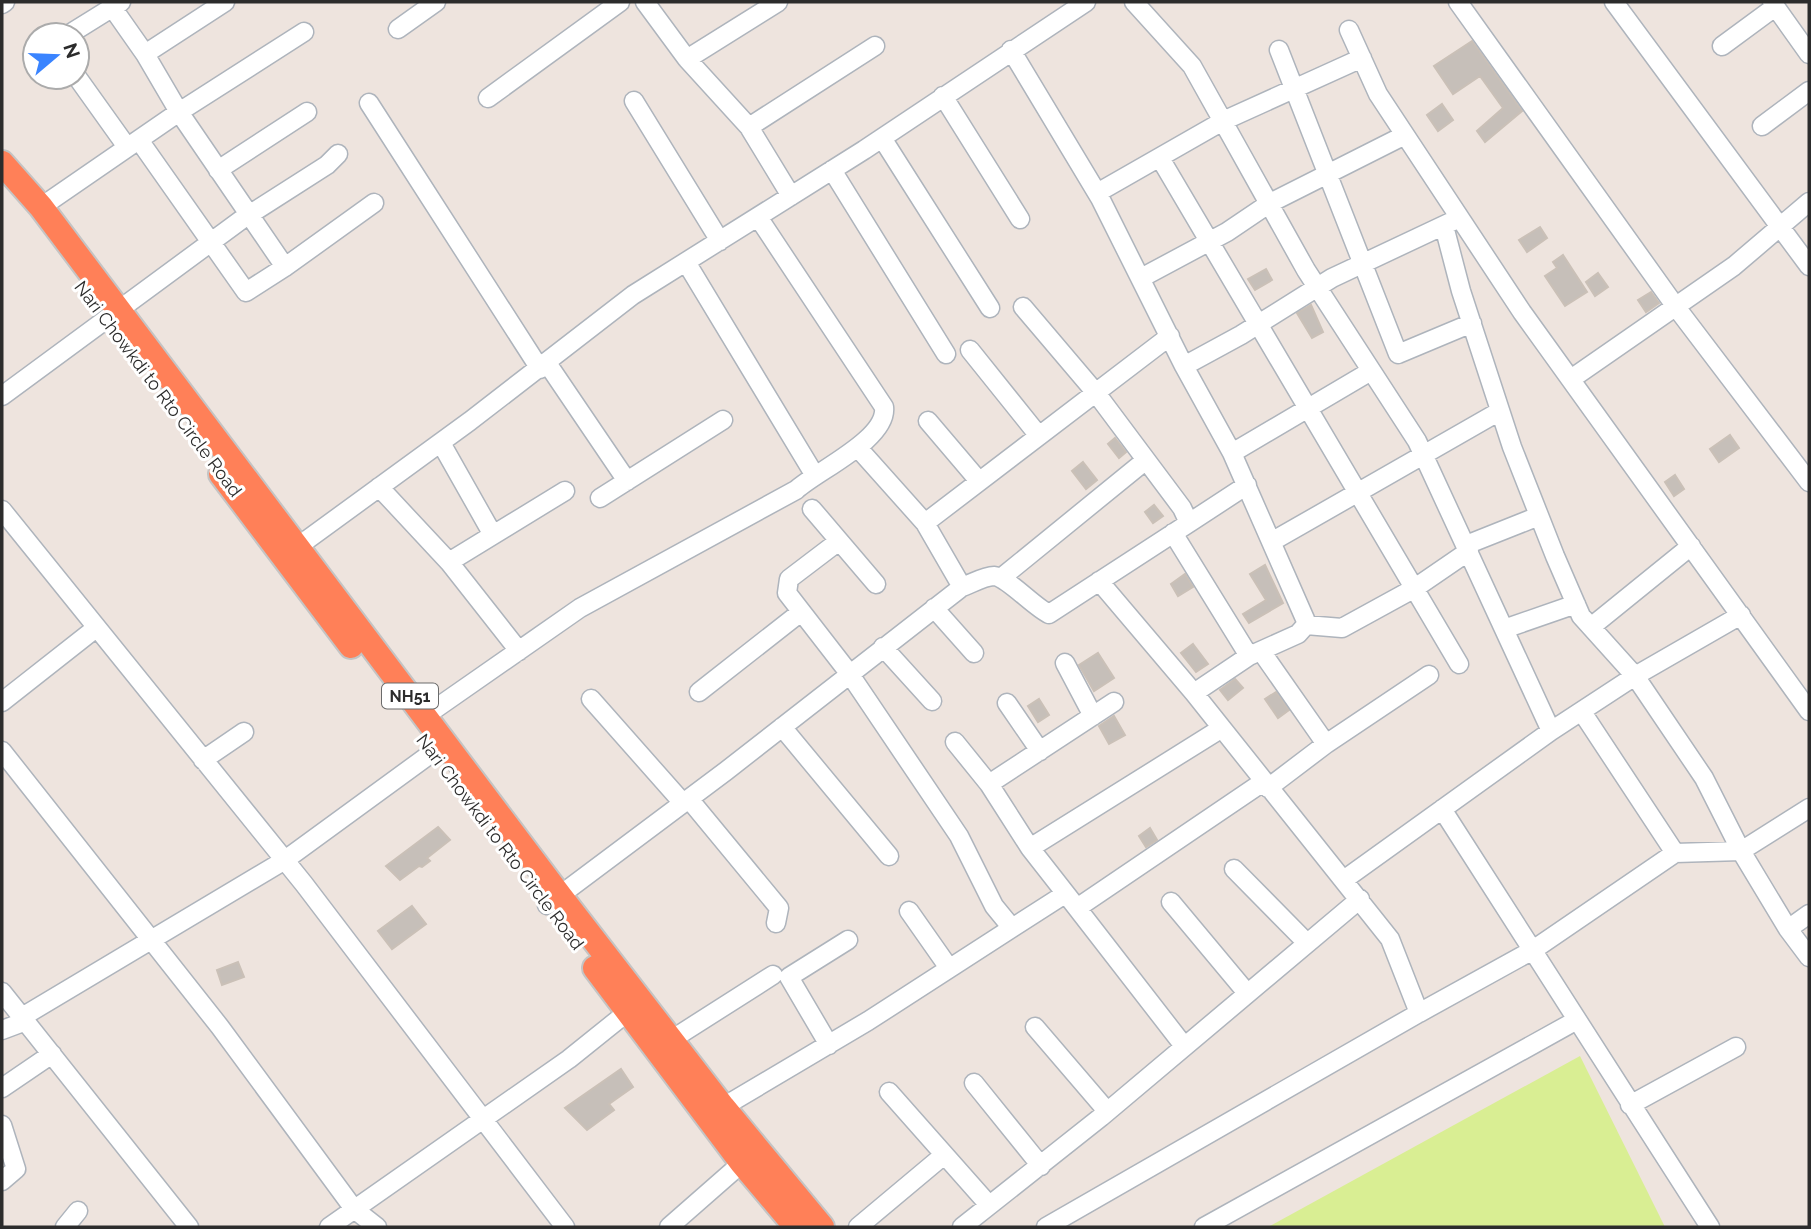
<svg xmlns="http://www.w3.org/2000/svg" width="1811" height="1229" viewBox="0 0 1811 1229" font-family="Raleway,sans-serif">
  <rect width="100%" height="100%" fill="#eee4de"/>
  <path fill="#d9ee93" d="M1580,1056l85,171h-397z"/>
  <path fill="#c6bfb9" stroke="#cac0b7" stroke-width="2" d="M1472,41l50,70 -37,31 -8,-11 26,-23 -23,-32 -27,18 -19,-28z
    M1442,104l11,16 -15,11 -11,-16z
    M1540,227l7,11 -20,14 -8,-12z
    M1563,255l24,37 -22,14 -20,-30 12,-8 -4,-6z
    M1266,269l6,11 -17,10 -7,-11z
    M1598,273l10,14 -13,9 -9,-14z
    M1651,292l8,11 -13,9 -8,-12z
    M1311,305l12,27 -11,6 -15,-25z
    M1730,435l9,13 -20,14 -9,-13z
    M1115,438l11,14 -7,6 -11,-14z
    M1083,462l14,18 -11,9 -14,-18z
    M1675,475l9,14 -10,7 -9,-14z
    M1154,505l9,11 -10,7 -8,-11z
    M1265,565l18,38 -34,20 -6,-9 23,-14 -16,-26z
    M1185,574l8,13 -15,9 -7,-12z
    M1193,644l15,20 -12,8 -15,-19z
    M1098,653l16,25 -20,13 -15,-26z
    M1235,679l8,9 -15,12 -8,-10z
    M1276,692l13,18 -11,8 -13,-19z
    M1039,699l10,16 -11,7 -10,-16z
    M1114,716l11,19 -16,9 -10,-18z
    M438,827l12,13 -23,18 3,3 -8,6 -3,-1 -19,14 -14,-14z
    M1150,828l7,12 -11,7 -7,-11z
    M412,906l14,18 -34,25 -14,-18z
    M238,962l6,15 -22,8 -5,-15z
    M621,1069l12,18 -24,17 5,6 -27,20 -22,-22z"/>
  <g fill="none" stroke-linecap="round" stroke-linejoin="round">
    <g stroke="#aeb4bc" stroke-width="21">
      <path id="minor" d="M645,2l42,57
        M1134,2l58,64 114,204 111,171 134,290
        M1458,2l218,305 133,175
        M1614,2l195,264
        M1772,2l37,52
        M2,4l3,-2
        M112,7l33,47 80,-52
        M398,29l38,-27
        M1349,30l29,64 144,218 287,399
        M68,35l53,-33
        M1722,46l53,-39
        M1011,50l89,148 84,168 48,87 73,166 1,6 -8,9 -49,22 -55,37 196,246 29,74 -373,214
        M1279,50l119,304 74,-31
        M145,54l34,58 106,155 89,-64
        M77,77l50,70
        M943,96l77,123
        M488,98l132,-96
        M634,101l86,140
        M369,103l171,266
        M1762,126l47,-35
        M749,127l-62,-68 91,-57
        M882,138l108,170
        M139,140l107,152 39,-25
        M1160,158l299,506
        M218,170l89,-58
        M832,170l114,184
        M1097,193l126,-72 139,-63
        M791,196l-42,-69 126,-81
        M41,207l138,-95 125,-80
        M686,262l128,212
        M1141,278l86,-46 43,-29 135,-68
        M1023,307l73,86 86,115 7,15 58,-38
        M970,350l69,86
        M547,363l80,118
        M1184,366l57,-31 91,-57 121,-57
        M1571,379l163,-113 75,-64
        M2,396l239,-176 86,-55 11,-11
        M928,421l51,60
        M441,443l52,92
        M858,448l67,75 245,-187
        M1232,453l139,-82
        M379,487l70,75 116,-71
        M600,498l123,-78
        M812,509l64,75
        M2,510l302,374 261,343
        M925,523l37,64c9,-3 22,-11 32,-11 13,1 40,31 55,38l140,-91
        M1173,533l76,123
        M1273,541l227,-130
        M1466,545l73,-29
        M289,553l181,-132 163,-126 231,-145 222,-148
        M449,562l70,89
        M1001,578l145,-118
        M1099,581l95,112
        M934,608l40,45
        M1741,615l-106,61 69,102 37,73 47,78 21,28
        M1306,625l36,3 73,-40 54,-37
        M1591,627l100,-81
        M1504,629l72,-25
        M883,647l49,54
        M1261,651l65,93
        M1065,663l28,53
        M699,692l102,-80
        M591,699l92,104
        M2,702l94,-74
        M1007,703l33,48
        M1582,712l93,141 66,-2 68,-43
        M425,716l155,-108 216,-118c22,-20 92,-51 88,-83l-126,-190
        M782,727l107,129
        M955,742l34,42 125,-82
        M2,751l218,276 134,182 23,18
        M203,760l41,-28
        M989,784l41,64
        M1268,788l58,-44 103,-69
        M689,799l90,109 -3,15
        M1442,809l268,418
        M1234,869l73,74
        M1345,879l206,-148 84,-55 -54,-60 -26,-60 -43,-109 -51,-156 -17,-65
        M1171,902l76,91
        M547,905l179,-134 236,-184
        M1077,908l-47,-60 192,-120
        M909,911l40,57
        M1012,928l53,-34
        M1788,929l21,-15
        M2,992l187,235
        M1419,1013l114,-63 142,-97
        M22,1017l263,-157 148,-108
        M1035,1027l72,84
        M2,1030l24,-9
        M671,1040l102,-65
        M829,1045l-40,-68 59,-37
        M1184,1046l-107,-138 186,-126
        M974,1083l67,83
        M2,1088l50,-34
        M889,1092l100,113
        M1630,1105l106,-58
        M723,1107l145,-86 144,-93 -18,-22 -35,-70 -110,-163 -62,-80 2,-14 50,-38
        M2,1125l14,44 -14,12
        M65,1227l13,-16
        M329,1227l240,-168 66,-53
        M669,1227l73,-64
        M858,1227l86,-72
        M962,1227l139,-110 259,-218
        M1204,1227l373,-207"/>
    </g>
    <g stroke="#c4c4c4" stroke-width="28">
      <path id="highway" d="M2,163l39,44 519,689 163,211 99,120
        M221,474l130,172
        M595,968l147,195 54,64"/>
    </g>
    <use href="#minor" stroke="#fff" stroke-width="18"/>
    <use href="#highway" stroke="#ff8058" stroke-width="24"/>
  </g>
  <g text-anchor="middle" stroke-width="6" stroke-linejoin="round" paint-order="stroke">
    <rect fill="#fff" stroke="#6b6b6b" stroke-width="2" x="382" y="683.5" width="56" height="25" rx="5"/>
    <g font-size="16" font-weight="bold" fill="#2c2c2c">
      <text x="410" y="702">NH51</text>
    </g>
    <g font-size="18" fill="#2c2c2c" stroke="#fff">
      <text transform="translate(158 389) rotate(53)" y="6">Nari Chowkdi to Rto Circle Road</text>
      <text transform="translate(500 842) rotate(53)" y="6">Nari Chowkdi to Rto Circle Road</text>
    </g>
  </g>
  <rect width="1811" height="1229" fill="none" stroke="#2c2c2c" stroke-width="7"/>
  <g transform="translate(56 56) rotate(71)"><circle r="33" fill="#ffffff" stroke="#ababab" stroke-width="2"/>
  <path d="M0-5L12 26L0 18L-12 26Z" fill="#3a84ff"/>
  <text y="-10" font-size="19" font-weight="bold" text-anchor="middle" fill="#2c2c2c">N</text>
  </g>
</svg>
